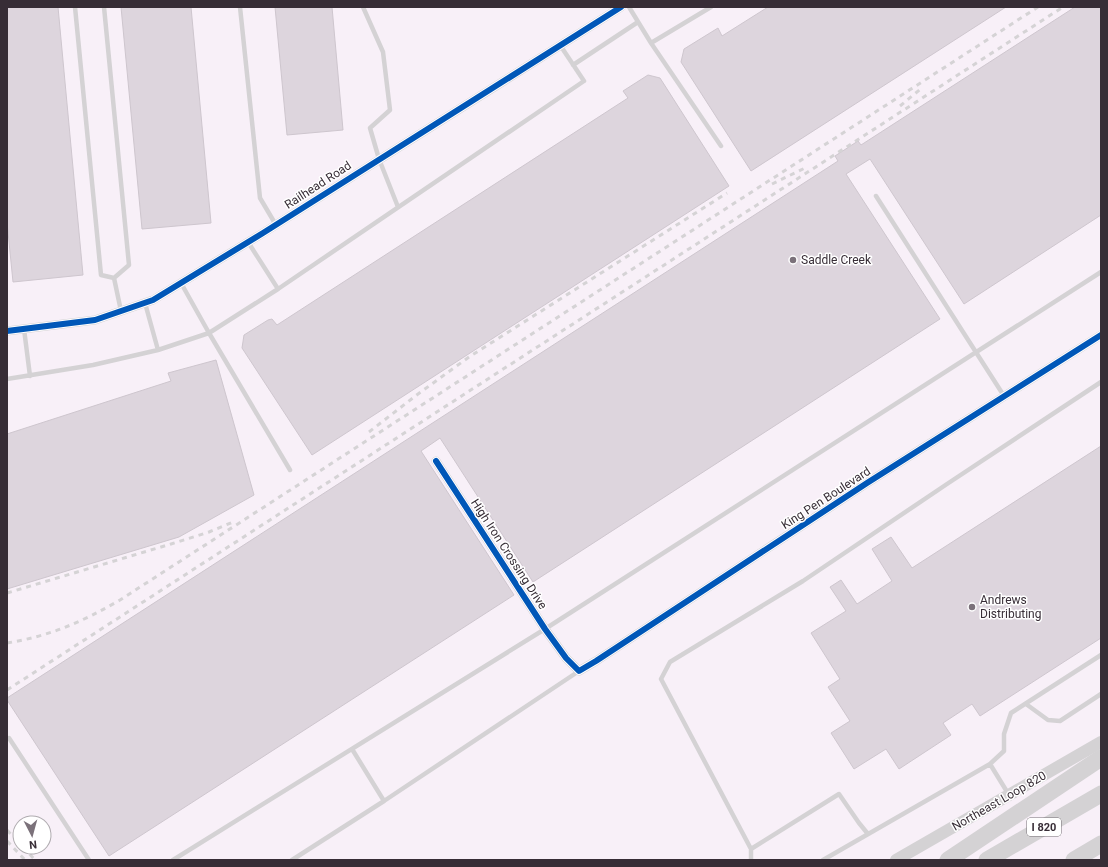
<svg xmlns="http://www.w3.org/2000/svg" width="1108" height="867" viewBox="0 0 1108 867" font-family="Roboto,sans-serif">
  <rect width="100%" height="100%" fill="#f8f0f8"/>
  <path fill="#ddd5dd" stroke="#cec6ce" d="M7,7h51l25,268 -70,7 -6,-60z
    M121,7h70l20,216 -69,6z
    M275,7h57l11,123 -56,5z
    M768,7h238l-255,164 -70,-109 3,-13 34,-21 4,8z
    M1075,7h26v208l-137,89 -94,-145 -24,15 94,145 -407,263 -93,-144 -19,13 93,144 -405,261 -102,-156v-2l831,-537 -3,-5 23,-15 3,4z
    M648,75l12,3 69,108 -417,269 -70,-107 2,-13 24,-15 4,-1 5,6 351,-227 -5,-7z
    M216,360l38,135 -75,42 -172,52v-155l164,-53 -3,-8z
    M1101,446v192l-121,78 -8,-12 -29,19 8,12 -52,34 -13,-20 -32,20 -23,-36 19,-12 -22,-34 12,-8 -29,-46 35,-22 -16,-24 11,-7 16,24 35,-23 -20,-32 19,-12 21,31z"/>
  <g fill="none" stroke-linecap="round" stroke-linejoin="round">
    <path stroke="#d4d2d4" stroke-width="4.5" d="M75,7l26,268 13,3
      M104,7l25,258 -15,13 7,33
      M240,7l20,191 16,27
      M363,7l20,45 7,58 -20,18 9,31 19,48
      M629,7l22,36 70,103
      M651,43l60,-36
      M573,65l65,-43
      M876,196l128,200
      M248,242l30,47
      M181,283l28,50 69,-44 306,-208 -24,-36
      M145,303l13,47
      M24,329l6,47
      M7,379l86,-14 65,-15 51,-17 81,137
      M1026,704l22,16 12,1 41,-27
      M9,738l80,122
      M352,749l32,52 195,-130
      M990,764l14,-13v-17l7,-21 90,-58
      M868,834l-9,-11 -20,-29 -88,55 -90,-170 9,-17 133,-81 144,-97 154,-102
      M751,849v11
      M173,860l372,-231 556,-357
      M292,860l92,-59
      M823,860l167,-96 19,31"/>
    <path stroke="#d4d2d4" stroke-width="9" d="M7,331l88,-11 58,-20 110,-67 358,-226
      M436,461l109,168 21,29 13,13 17,-10 271,-178 234,-148"/>
    <path stroke="#d4d2d4" stroke-width="12" d="M896,860l205,-118"/>
    <path stroke="#d4d2d4" stroke-width="17" d="M948,860l153,-102
      M987,860l114,-66
      M1074,860l27,-16"/>
    <path stroke="#d5d3d5" stroke-width="3" stroke-dasharray="5 5" stroke-linecap="butt" d="M900,106l23,-19
      M772,184l33,-16
      M369,432l49,-38 51,-37 258,-164
      M7,593l164,-49 38,-12 24,-10
      M7,643c43,-7 75,-21 113,-43l918,-593
      M7,690l1056,-683
      M7,830l13,14
      M7,841l18,19
      M23,847l12,13"/>
    <g stroke="#fff" stroke-width="8">
      <path id="cycleway" d="M7,331l88,-11 58,-20 110,-67 358,-226
        M436,461l109,168 21,29 13,13 17,-10 271,-178 234,-148"/>
    </g>
    <use href="#cycleway" stroke="#0057b8" stroke-width="6"/>
  </g>
  <g fill="#7b717a" stroke="#fff" stroke-width="1.5">
    <circle cx="793" cy="260" r="4"/>
    <circle cx="972" cy="607" r="4"/>
  </g>
  <g text-anchor="middle" stroke-width="3" stroke-linejoin="round" paint-order="stroke">
    <rect fill="#fff" stroke="#736c72" stroke-width="1" x="1027" y="818" width="34" height="18" rx="3"/>
    <g font-size="11" font-weight="bold" fill="#372d36">
      <text x="1044" y="831">I 820</text>
    </g>
    <g font-size="12" fill="#372d36" stroke="#fff">
      <text transform="translate(318 185) rotate(-33)" y="4">Railhead Road</text>
      <text transform="translate(826 498) rotate(-33)" y="4">King Pen Boulevard</text>
      <text transform="translate(509 554) rotate(57)" y="4">High Iron Crossing Drive</text>
      <text transform="translate(999 801) rotate(-30)" y="4">Northeast Loop 820</text>
    </g>
    <g font-size="12" fill="#372d36" stroke="#fff" text-anchor="start">
      <text x="801" y="264">Saddle Creek</text>
      <text x="980" y="604">Andrews<tspan x="980" dy="14">Distributing</tspan></text>
    </g>
  </g>
  <rect width="1108" height="867" fill="none" stroke="#372d36" stroke-width="16"/>
  <g transform="translate(32 835) rotate(174)"><circle r="19" fill="#ffffff" stroke="#afabaf"/>
  <path d="M0-3L7 15L0 10L-7 15Z" fill="#7b717a"/>
  <text y="-6" font-size="11" font-weight="bold" text-anchor="middle" fill="#372d36">N</text>
  </g>
</svg>
